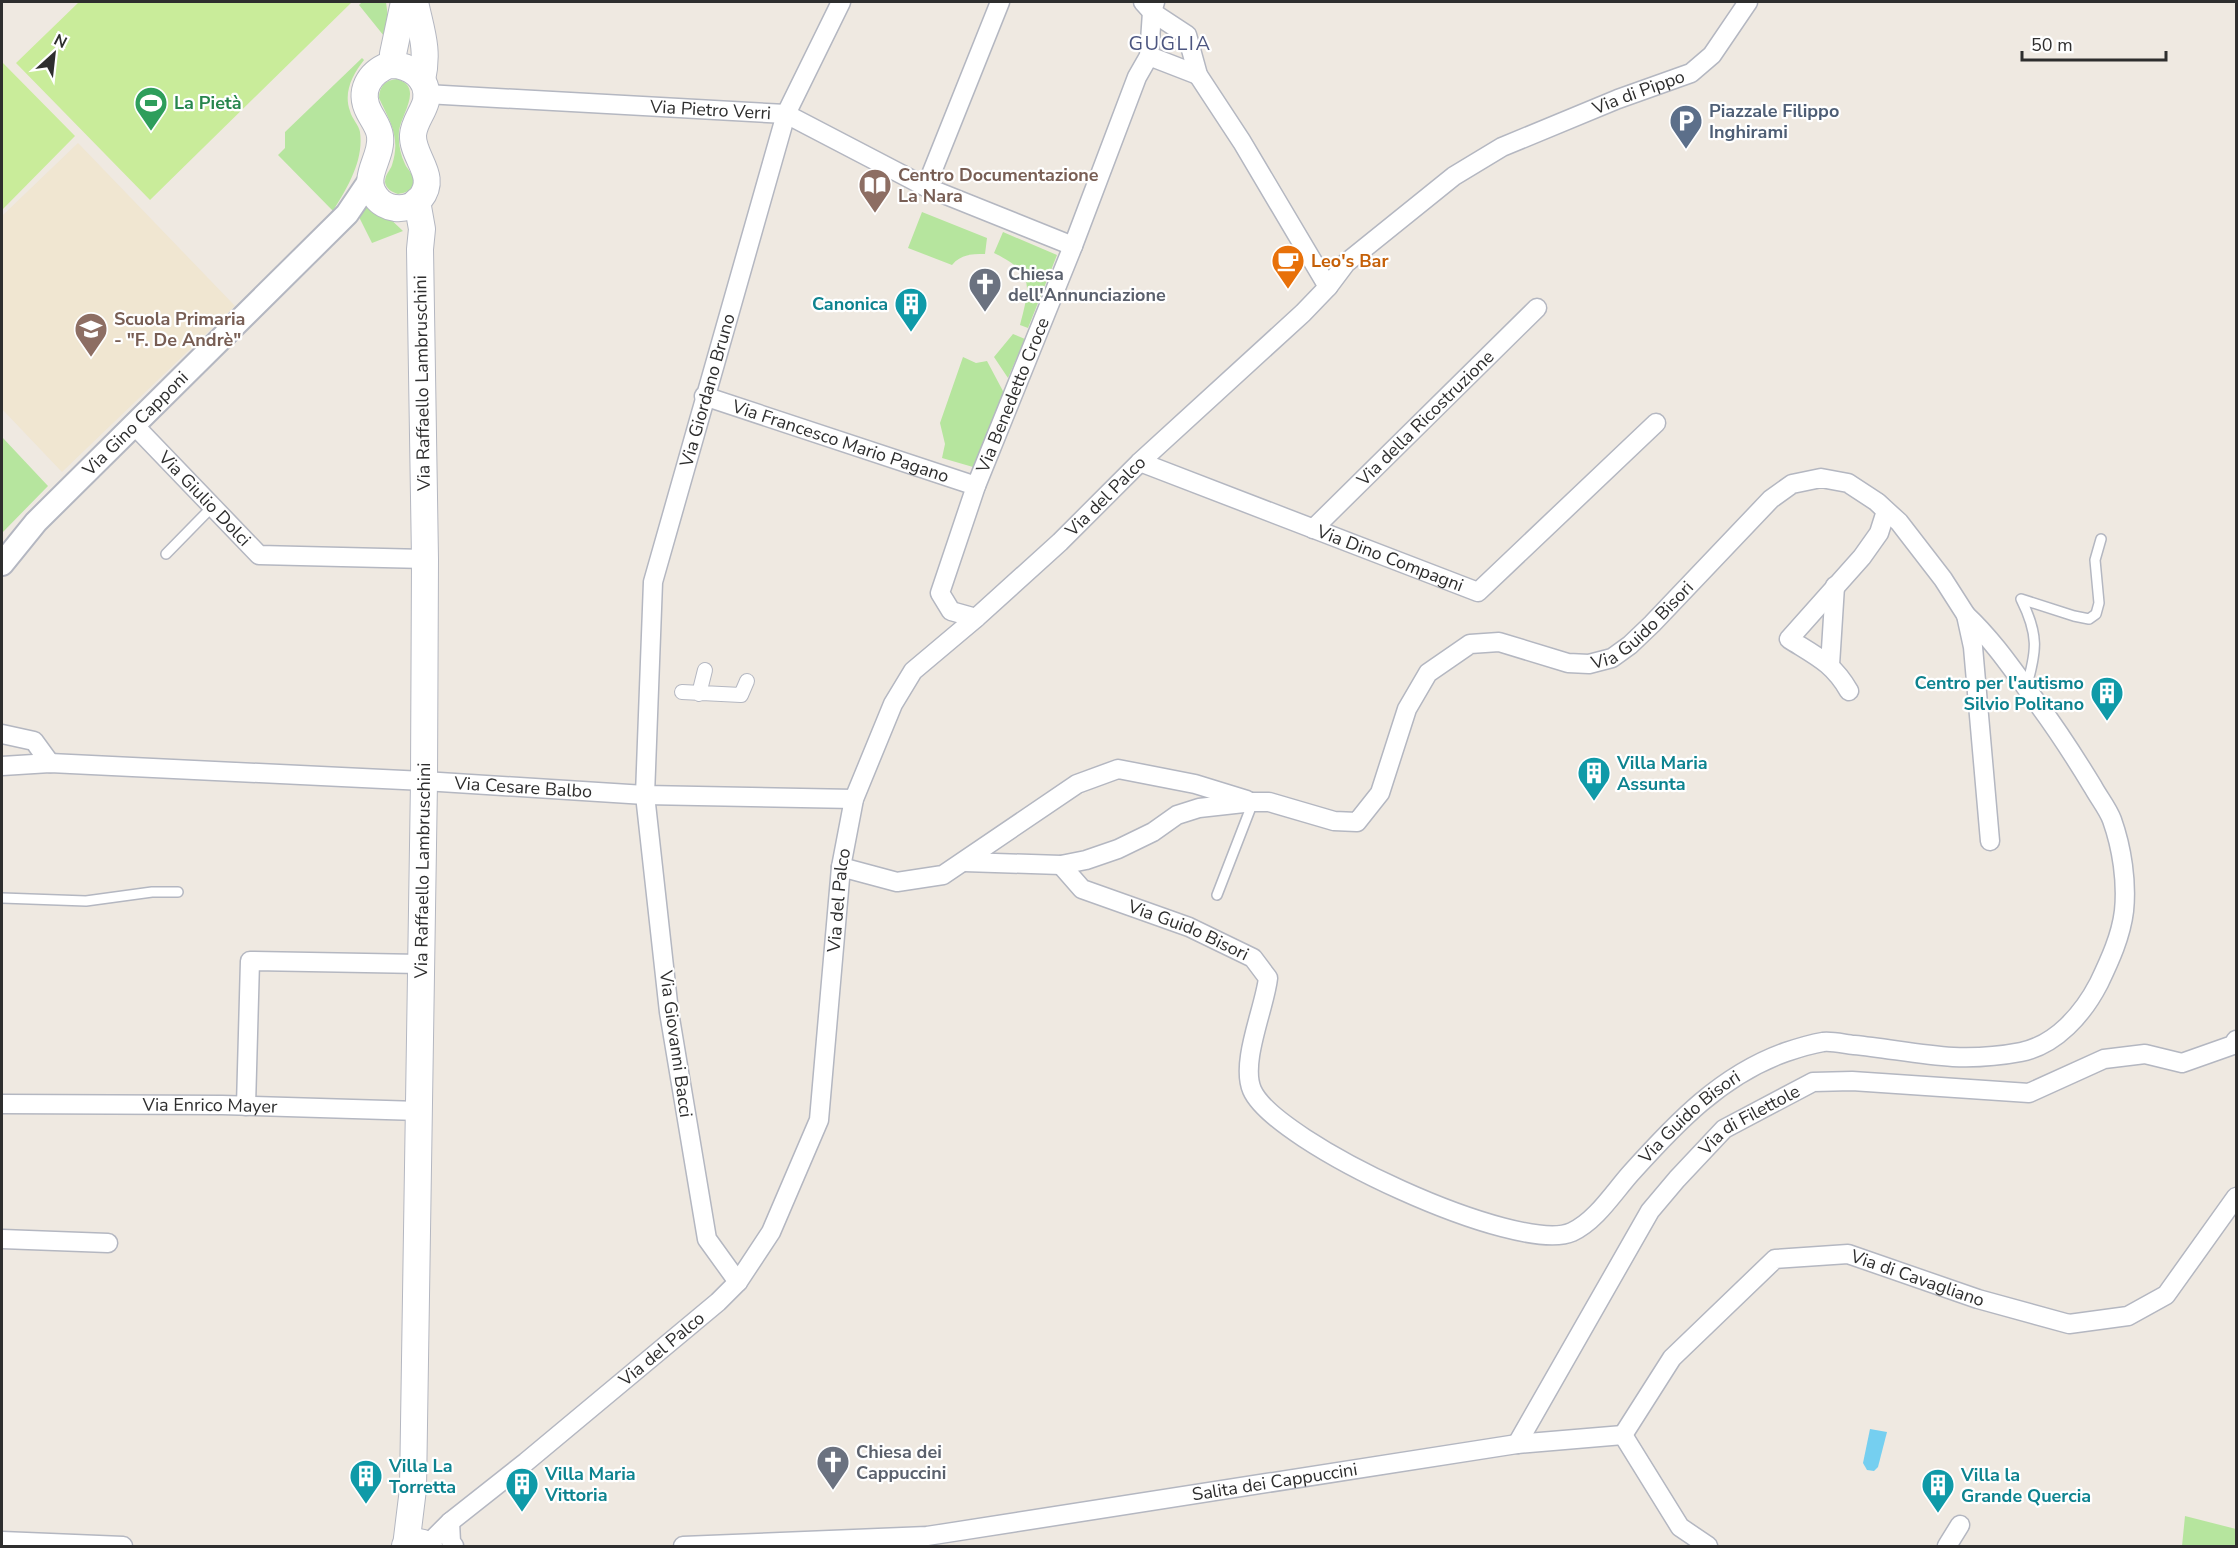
<svg xmlns="http://www.w3.org/2000/svg" width="2238" height="1548" viewBox="0 0 2238 1548" font-family="'Nunito Sans',sans-serif">
  <rect width="100%" height="100%" fill="#efe9e1"/>
  <path fill="#f0e6d1" d="M78,143l157,163 -173,166 -60,-63v-193z"/>
  <path fill="#b6e59e" d="M362,2h24l3,23 -5,11 -25,-31z
    M362,58l2,2c-11,14 -21,32 -14,51 2,8 9,14 10,21 4,29 -13,56 -27,79l-55,-56 7,-7v-16z
    M397,79c27,8 4,35 2,52 -1,11 1,23 6,33 3,7 11,11 8,21 -3,7 -9,8 -15,9 -6,-2 -12,-5 -13,-12 0,-8 5,-11 7,-17 9,-28 -2,-43 -13,-67 0,-11 6,-18 18,-19z
    M367,197l36,34 -31,12 -16,-32z
    M922,212l65,26 -2,16c-13,0 -24,0 -33,11l-44,-17z
    M1003,232l54,23 -29,73 -8,-3c10,-39 15,-52 -26,-72z
    M1013,334l12,5 -17,39 -14,-21z
    M963,357l13,6 11,-2 17,32 -31,74 -31,-9 3,-14 -5,-21z
    M2,437l46,49 -46,47z
    M2185,1516l51,13v17h-54z"/>
  <path fill="#c9ec9a" d="M79,2h273l-202,198 -134,-137z
    M2,62l73,74 -73,74z"/>
  <path fill="#75cff0" d="M1870,1429l17,3 -9,35 -4,4 -7,-1 -4,-7z"/>
  <g fill="none" stroke-linecap="round" stroke-linejoin="round">
    <g stroke="#b4b7c1" stroke-width="12">
      <path id="service" d="M166,554l47,-48
        M2026,688c11,-37 13,-53 -5,-89l53,17 15,3 7,-5 3,-11 -4,-43 6,-21
        M1217,895l36,-93
        M2,898l84,3 66,-9h26"/>
    </g>
    <g stroke="#b4b7c1" stroke-width="16">
      <path id="pedestrian" d="M682,692l59,3 6,-14
        M699,694l6,-24"/>
    </g>
    <g stroke="#b4b7c1" stroke-width="21">
      <g id="minor">
        <path d="M1149,56l49,19"/>
        <path id="s1" d="M426,94l360,20 140,73 147,59"/>
        <path d="M926,187l74,-185"/>
        <path id="s2" d="M1328,287l18,-24 108,-87 48,-29 116,-48 73,-26 21,-18 36,-53"/>
        <path id="s3" d="M704,396l272,90"/>
        <path id="s4" d="M134,425l125,130 166,4"/>
        <path id="s5" d="M1140,462l338,130 178,-169"/>
        <path id="s6" d="M1313,529l224,-221"/>
        <path id="s7" d="M976,618l-25,-7 -11,-18 36,-107 97,-240 64,-169 12,-21 3,-44 3,-10"/>
        <path d="M1830,665l5,-79"/>
        <path d="M1849,691c-16,-28 -33,-35 -60,-52l73,-82 17,-24 7,-22 -8,-8"/>
        <path d="M2,734l32,7 16,22"/>
        <path id="s8" d="M2,766l48,-3 374,18 221,14 209,4"/>
        <path id="s9" d="M964,862l97,3 25,-5 32,-11 35,-17 24,-17 22,-7 54,-6h16l65,19 23,1 23,-29 27,-84 21,-36 42,-29 29,-2 69,21 21,1 23,-6 18,-13 22,-21 119,-125 21,-15 29,-6 27,5 29,19 22,20 44,57 23,36"/>
        <path id="s10" d="M1061,865l21,24 107,38 64,31 15,20c-3,29 -28,84 -16,112 23,53 267,166 320,142 24,-11 42,-40 59,-59 45,-50 90,-98 155,-121 12,-4 25,-8 37,-10 10,-1 21,2 31,3 32,3 66,10 99,12 21,1 47,-1 68,-5 35,-7 62,-38 78,-69 11,-23 22,-47 25,-72 3,-29 -2,-63 -12,-91 -4,-11 -13,-22 -19,-33 -17,-28 -35,-56 -55,-83 -23,-31 -44,-63 -72,-89l7,32 17,194"/>
        <path d="M841,867l56,15 46,-7 134,-91 41,-15 77,15 52,16"/>
        <path id="s11" d="M2,1104l220,1 197,6"/>
        <path d="M246,1106l4,-145 171,3"/>
        <path d="M2,1239l106,4"/>
        <path id="s12" d="M738,1282l-31,-43 -38,-227 -24,-217 8,-213 133,-468 55,-112"/>
        <path id="s13" d="M1623,1435l49,-77 103,-99 73,-5 130,45 91,25 59,-8 38,-21 70,-98"/>
        <path d="M1623,1435l57,92 28,19"/>
        <path id="s14" d="M1517,1444l133,-233 27,-32 47,-50 89,-47 39,-1 177,12 75,-34 41,-5 37,9 51,-18 3,-5"/>
        <path d="M450,1522l1,20 3,4"/>
        <path d="M2,1541l121,5"/>
        <path id="s15" d="M427,1545l23,-23 76,-60 192,-160 20,-20 33,-50 48,-112 22,-253 13,-68 39,-95 20,-33 63,-53 84,-76 80,-80 163,-149 25,-26 -86,-145 -44,-67 -11,-40 -35,-23 -9,-10"/>
        <path id="s16" d="M683,1546l244,-10 590,-92 106,-9"/>
        <path d="M1947,1546l13,-21"/>
      </g>
    </g>
    <g stroke="#b4b7c1" stroke-width="26">
      <g id="tertiary">
        <path id="s17" d="M2,564l34,-42 311,-308 23,-34"/>
      </g>
    </g>
    <g stroke="#b4b7c1" stroke-width="28">
      <g id="secondary">
        <path d="M415,2c6,29 14,47 7,78"/>
        <path d="M389,65c20,-1 41,13 37,36 -3,12 -12,21 -13,34 -1,23 26,41 7,64 -6,7 -16,10 -25,9 -7,-1 -15,-5 -19,-11 -16,-20 7,-39 4,-61 -1,-9 -7,-16 -11,-24 -11,-21 0,-39 20,-47z"/>
        <path d="M393,65v-11l11,-52"/>
        <path d="M405,1546c8,-6 16,-5 24,0"/>
        <path id="s18" d="M406,1546l7,-57 11,-708 1,-222 -5,-310 2,-20 -5,-28"/>
      </g>
    </g>
    <use href="#service" stroke="#fff" stroke-width="9"/>
    <use href="#pedestrian" stroke="#fff" stroke-width="14"/>
    <use href="#minor" stroke="#fff" stroke-width="18"/>
    <use href="#tertiary" stroke="#fff" stroke-width="22"/>
    <use href="#secondary" stroke="#fff" stroke-width="26"/>
  </g>
  <defs>
    <g id="stadium-pin" transform="scale(1.725)"><path d="M0 17L-7.5 6A9.5 9.5 0 1 1 7.5 6Z" fill="#2e9e5b" stroke="#fff"/><path d="M0-5a6.5 5 0 1 0 0 10a6.5 5 0 1 0 0-10ZM-3.5-1.8h7v3.6h-7Z" fill="#fff"/></g>
    <g id="parking-pin" transform="scale(1.725)"><path d="M0 17L-7.5 6A9.5 9.5 0 1 1 7.5 6Z" fill="#5c6f8a" stroke="#fff"/><path d="M-3.5-5.5H1a3.5 3.5 0 0 1 0 7H-1V5.5H-3.5ZM-1-3.4V-.6H.8a1.4 1.4 0 0 0 0-2.8Z" fill="#fff"/></g>
    <g id="library-pin" transform="scale(1.725)"><path d="M0 17L-7.5 6A9.5 9.5 0 1 1 7.5 6Z" fill="#8d6e63" stroke="#fff"/><path d="M-6-4Q-3-5.5-.7-3.5V5Q-3 3-6 4ZM6-4Q3-5.5 .7-3.5V5Q3 3 6 4Z" fill="#fff"/></g>
    <g id="cafe-pin" transform="scale(1.725)"><path d="M0 17L-7.5 6A9.5 9.5 0 1 1 7.5 6Z" fill="#e8710a" stroke="#fff"/><path d="M-5.5-4.5H6V0H3Q3 3.5 0 3.5H-2.5Q-5.5 3.5-5.5 0ZM3-3.2v2h1.7v-2ZM-6 4.5H4V6H-6Z" fill="#fff"/></g>
    <g id="church-pin" transform="scale(1.725)"><path d="M0 17L-7.5 6A9.5 9.5 0 1 1 7.5 6Z" fill="#6b7280" stroke="#fff"/><path d="M-1.2-6h2.4v3.5h3.3v2.4h-3.3V6h-2.4V-.1h-3.3v-2.4h3.3Z" fill="#fff"/></g>
    <g id="building-pin" transform="scale(1.725)"><path d="M0 17L-7.5 6A9.5 9.5 0 1 1 7.5 6Z" fill="#0f9aa8" stroke="#fff"/><path d="M-4-6H4V6H1V3H-1V6H-4ZM-2.5-4.3h1.7v1.8h-1.7ZM.8-4.3h1.7v1.8H.8ZM-2.5-1h1.7V.8h-1.7ZM.8-1h1.7V.8H.8Z" fill="#fff"/></g>
    <g id="school-pin" transform="scale(1.725)"><path d="M0 17L-7.5 6A9.5 9.5 0 1 1 7.5 6Z" fill="#8d6e63" stroke="#fff"/><path d="M0-5L7-2L0 1L-7-2ZM-4 1L0 2.5L4 1V4Q0 6-4 4Z" fill="#fff"/></g>
  </defs>
  <g fill-rule="evenodd">
    <use href="#stadium-pin" x="151" y="103"/>
    <use href="#parking-pin" x="1686" y="121"/>
    <use href="#library-pin" x="875" y="185"/>
    <use href="#cafe-pin" x="1288" y="261"/>
    <use href="#church-pin" x="985" y="284"/>
    <use href="#building-pin" x="911" y="304"/>
    <use href="#school-pin" x="91" y="329"/>
    <use href="#building-pin" x="2107" y="693"/>
    <use href="#building-pin" x="1594" y="773"/>
    <use href="#church-pin" x="833" y="1462"/>
    <use href="#building-pin" x="366" y="1476"/>
    <use href="#building-pin" x="522" y="1484"/>
    <use href="#building-pin" x="1938" y="1485"/>
  </g>
  <g text-anchor="middle" stroke-width="4.5" stroke-linejoin="round" paint-order="stroke">
    <g font-size="18" fill="#2e2e2e" stroke="#fff">
      <text dy="6" stroke="none"><textPath href="#s2" startOffset="372">Via di Pippo</textPath></text>
      <text dy="6" stroke="none"><textPath href="#s1" startOffset="285">Via Pietro Verri</textPath></text>
      <text transform="translate(422 383) rotate(-91)" y="6">Via Raffaello Lambruschini</text>
      <text dy="6" stroke="none"><textPath href="#s12" startOffset="914">Via Giordano Bruno</textPath></text>
      <text dy="6" stroke="none"><textPath href="#s7" startOffset="258">Via Benedetto Croce</textPath></text>
      <text dy="6" stroke="none"><textPath href="#s6" startOffset="158">Via della Ricostruzione</textPath></text>
      <text dy="6" stroke="none"><textPath href="#s17" startOffset="194">Via Gino Capponi</textPath></text>
      <text dy="6" stroke="none"><textPath href="#s3" startOffset="144">Via Francesco Mario Pagano</textPath></text>
      <text dy="6" stroke="none"><textPath href="#s15" startOffset="1314">Via del Palco</textPath></text>
      <text dy="6" stroke="none"><textPath href="#s4" startOffset="102">Via Giulio Dolci</textPath></text>
      <text dy="6" stroke="none"><textPath href="#s5" startOffset="268">Via Dino Compagni</textPath></text>
      <text dy="6" stroke="none"><textPath href="#s9" startOffset="816">Via Guido Bisori</textPath></text>
      <text dy="6" stroke="none"><textPath href="#s8" startOffset="522">Via Cesare Balbo</textPath></text>
      <text dy="6" stroke="none"><textPath href="#s18" startOffset="676">Via Raffaello Lambruschini</textPath></text>
      <text dy="6" stroke="none"><textPath href="#s15" startOffset="810">Via del Palco</textPath></text>
      <text dy="6" stroke="none"><textPath href="#s10" startOffset="146">Via Guido Bisori</textPath></text>
      <text transform="translate(676 1044) rotate(82)" y="6">Via Giovanni Bacci</text>
      <text dy="6" stroke="none"><textPath href="#s11" startOffset="208">Via Enrico Mayer</textPath></text>
      <text dy="6" stroke="none"><textPath href="#s10" startOffset="882">Via Guido Bisori</textPath></text>
      <text dy="6" stroke="none"><textPath href="#s14" startOffset="405">Via di Filettole</textPath></text>
      <text dy="6" stroke="none"><textPath href="#s13" startOffset="381">Via di Cavagliano</textPath></text>
      <text dy="6" stroke="none"><textPath href="#s15" startOffset="306">Via del Palco</textPath></text>
      <text dy="6" stroke="none"><textPath href="#s16" startOffset="596">Salita dei Cappuccini</textPath></text>
    </g>
    <g font-size="18" font-weight="bold" fill="#27864d" stroke="#fff" text-anchor="start">
      <text x="174" y="109">La Pietà</text>
    </g>
    <g font-size="18" font-weight="bold" fill="#4e5e75" stroke="#fff" text-anchor="start">
      <text x="1709" y="117">Piazzale Filippo<tspan x="1709" dy="21">Inghirami</tspan></text>
    </g>
    <g font-size="18" font-weight="bold" fill="#785e54" stroke="#fff" text-anchor="start">
      <text x="898" y="181">Centro Documentazione<tspan x="898" dy="21">La Nara</tspan></text>
      <text x="114" y="325">Scuola Primaria<tspan x="114" dy="21">- "F. De Andrè"</tspan></text>
    </g>
    <g font-size="18" font-weight="bold" fill="#c56008" stroke="#fff" text-anchor="start">
      <text x="1311" y="267">Leo's Bar</text>
    </g>
    <g font-size="18" font-weight="bold" fill="#5b616d" stroke="#fff" text-anchor="start">
      <text x="1008" y="280">Chiesa<tspan x="1008" dy="21">dell'Annunciazione</tspan></text>
      <text x="856" y="1458">Chiesa dei<tspan x="856" dy="21">Cappuccini</tspan></text>
    </g>
    <g font-size="18" font-weight="bold" fill="#0d838f" stroke="#fff" text-anchor="start">
      <text x="888" y="310" text-anchor="end">Canonica</text>
      <text x="2084" y="689" text-anchor="end">Centro per l'autismo<tspan x="2084" dy="21">Silvio Politano</tspan></text>
      <text x="1617" y="769">Villa Maria<tspan x="1617" dy="21">Assunta</tspan></text>
      <text x="389" y="1472">Villa La<tspan x="389" dy="21">Torretta</tspan></text>
      <text x="545" y="1480">Villa Maria<tspan x="545" dy="21">Vittoria</tspan></text>
      <text x="1961" y="1481">Villa la<tspan x="1961" dy="21">Grande Quercia</tspan></text>
    </g>
    <g font-size="20" letter-spacing="1.5" fill="#4d5680" stroke="#fff">
      <text x="1170" y="50">GUGLIA</text>
    </g>
  </g>
  <rect width="2238" height="1548" fill="none" stroke="#2e2e2e" stroke-width="6"/>
  <g transform="translate(54 54) rotate(27)" stroke="#ffffff" stroke-width="4.5" paint-order="stroke">
  <path d="M0-4.5L10 22L0 15L-10 22Z" fill="#2e2e2e"/>
  <text y="-9" font-size="16" font-weight="bold" text-anchor="middle" fill="#2e2e2e">N</text>
  </g>
  <path d="M2022 51v9h144v-9" fill="none" stroke="#2e2e2e" stroke-width="3"/>
  <text x="2031" y="51" font-size="18" fill="#2e2e2e" stroke="#ffffff" stroke-width="4.5" paint-order="stroke">50 m</text>
</svg>
